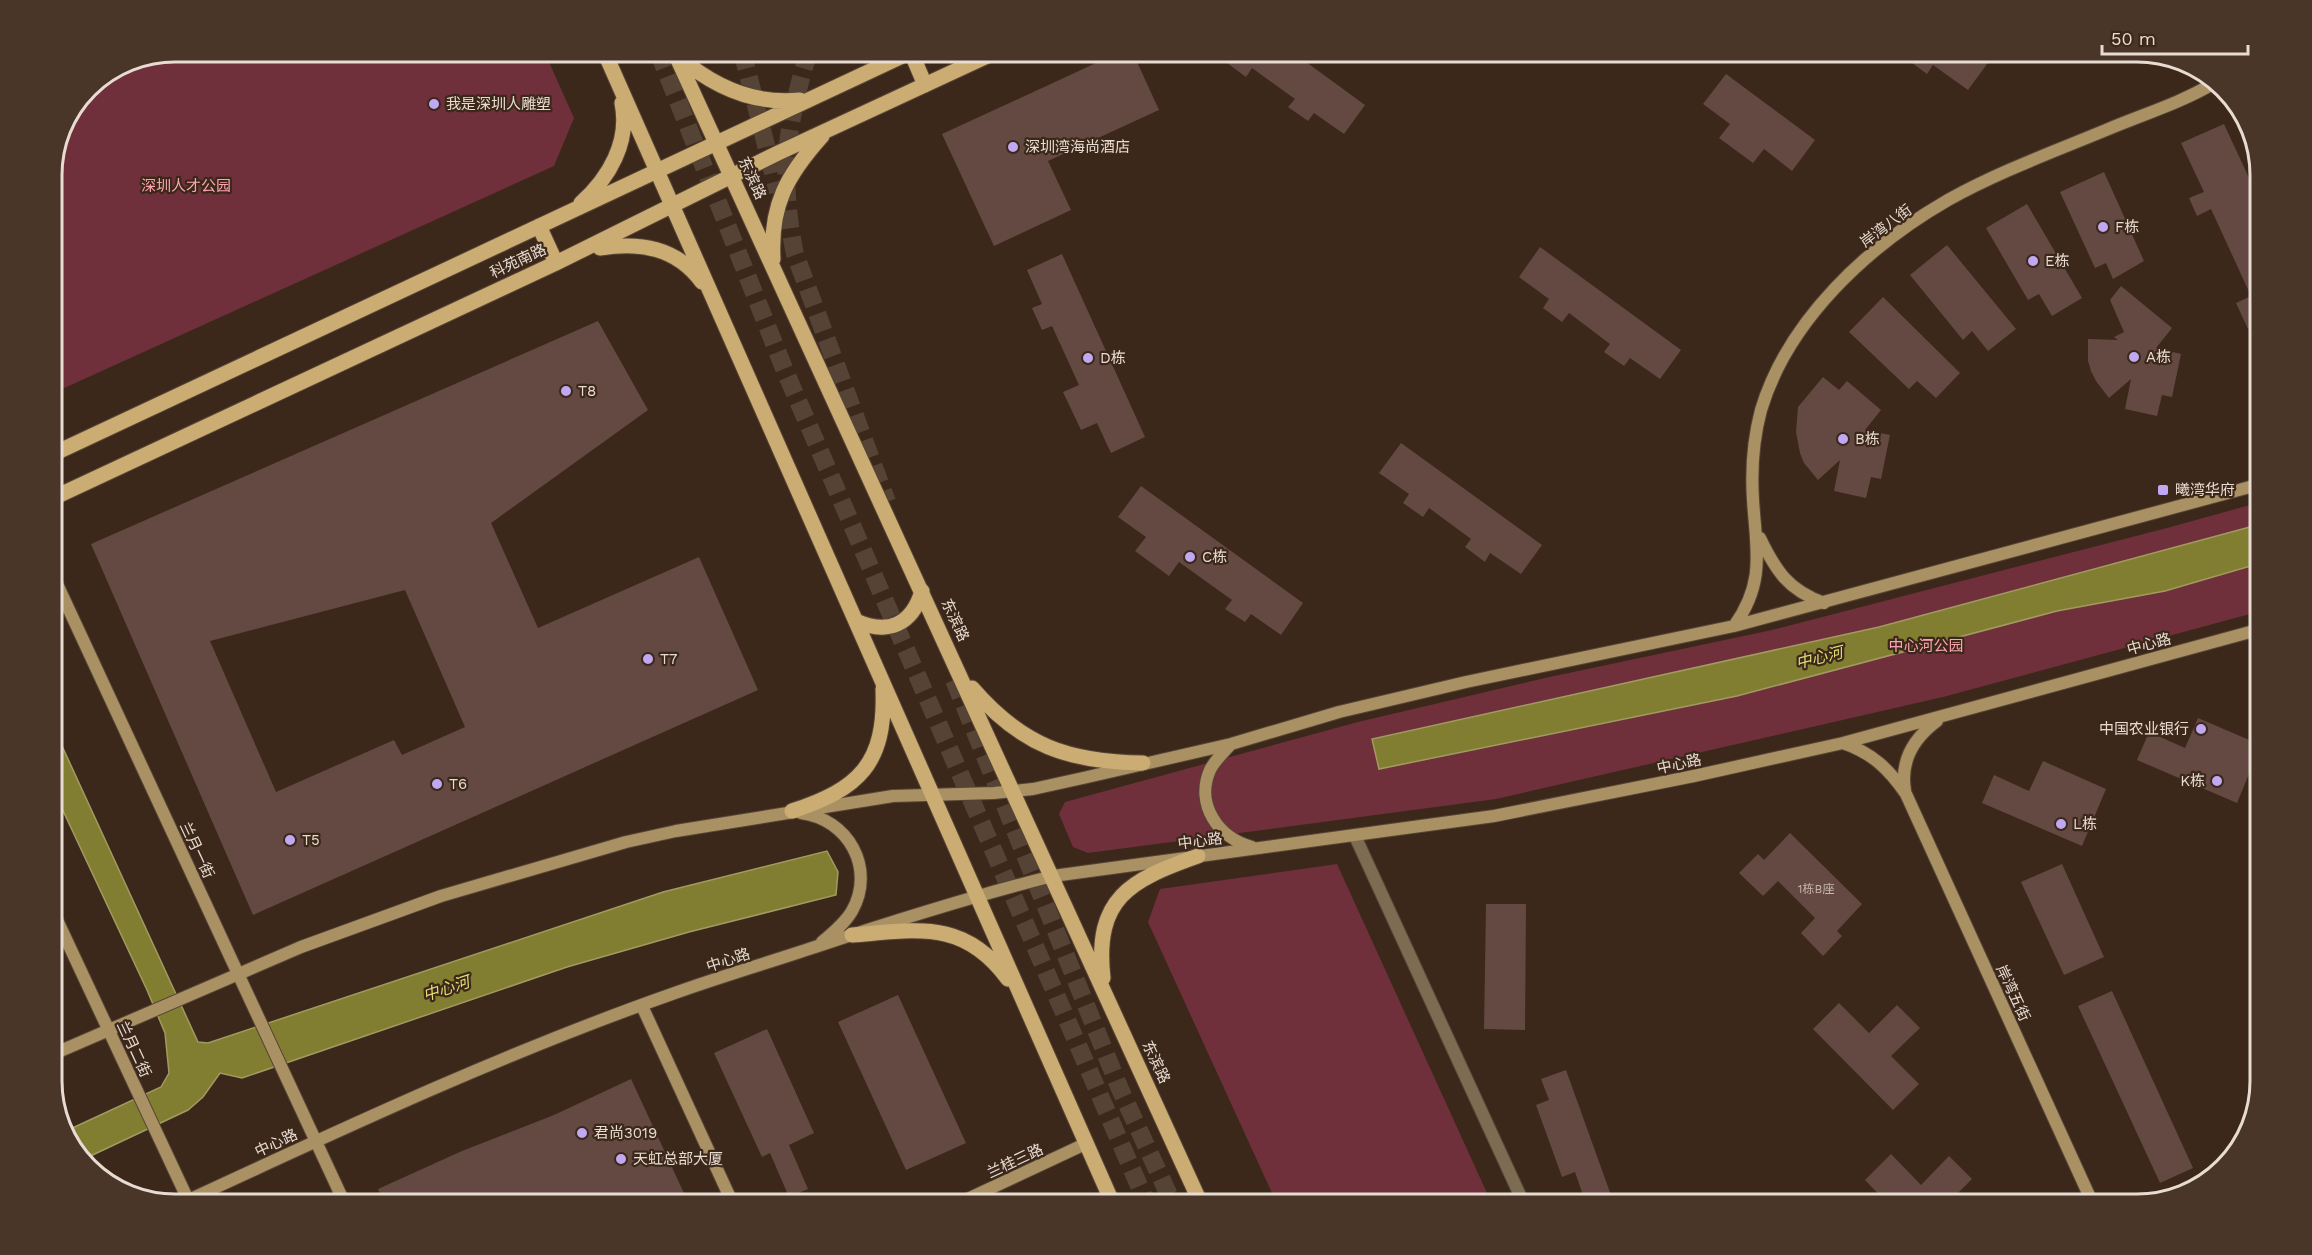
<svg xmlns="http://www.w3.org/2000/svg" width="2312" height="1255" viewBox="0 0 2312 1255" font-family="'Work Sans','Noto Sans SC',sans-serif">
  <rect width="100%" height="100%" fill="#3b281a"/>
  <path fill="#6f303b" d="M175,51h369l30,67 -20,48 -503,228v-227l10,-40 26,-40 41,-27z
    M2261,502v109l-318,86 -447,102 -408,54 -15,-6 -14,-33 6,-12 293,-80 187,-44 227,-48 395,-102z
    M1337,864l155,340h-215l-129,-282 12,-33z"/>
  <path fill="#827e31" stroke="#a19a61" stroke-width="1.5" d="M2261,524v39l-96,28 -108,20 -320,85 -358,73 -7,-30 507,-112z
    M51,722l147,320 10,1 455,-151 164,-41 11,21 -2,23 -147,37 -122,35 -325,111 -22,-5 -17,24 -15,13 -104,49 -12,-10 -6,-18 95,-44 8,-14 -4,-40 -18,-43 -96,-205z"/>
  <path fill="#634942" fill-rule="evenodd" d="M1122,51h10l27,59 -111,51 23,49 -77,36 -52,-112z
    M1229,51h62l74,54 -21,29 -30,-21 -6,8 -20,-14 7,-8 -43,-31 -6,9 -19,-14 6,-9z
    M1896,51h82l12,9 -22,30 -35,-25 -6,9z
    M1726,74l89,66 -23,31 -28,-22 -11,14 -34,-25 11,-14 -27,-20z
    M2224,124l37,80v119l-13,6 -12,-26 15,-7 -40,-87 -14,7 -8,-18 15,-6 -23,-49z
    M2104,172l40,89 -31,18 -7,-16 -11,5 -35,-76z
    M2027,204l55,94 -30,18 -13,-22 -11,6 -42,-72z
    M1947,245l69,84 -28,22 -16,-20 -9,9 -53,-65z
    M1540,247l141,103 -21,29 -30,-21 -6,8 -20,-14 6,-8 -41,-31 -7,9 -19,-14 6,-9 -30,-22z
    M1062,254l83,183 -34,16 -14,-30 -16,7 -18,-38 16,-7 -27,-59 -10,4 -10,-22 10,-4 -15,-34z
    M2121,286l51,42 -16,20 25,6 -9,43 -10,-2 -5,21 -32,-7 6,-30 -22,19 -13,-17 -5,-10 -3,-10v-22l30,1 -4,-3 10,-5 -14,-32z
    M1883,297l77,76 -24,25 -19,-17 -8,8 -60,-57z
    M598,321l50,89 -157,113 47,105 161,-71 59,133 -505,225 -162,-371zM405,590l60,137 -63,28 -8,-15 -118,52 -66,-151z
    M1823,377l16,13 8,-9 34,29 -16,20 25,5 -9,44 -10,-2 -5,21 -32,-7 6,-31 -22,20 -14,-17 -4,-10 -4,-21 2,-25z
    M1401,443l141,102 -21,29 -31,-21 -5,9 -20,-15 6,-8 -42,-31 -6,9 -20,-14 6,-9 -30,-21z
    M1141,486l162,117 -22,32 -30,-21 -6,8 -20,-13 7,-9 -53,-38 -10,14 -34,-25 11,-14 -28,-20z
    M2198,718l63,27 -24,58 -100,-43 12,-28 36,16z
    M2043,761l63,28 -24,57 -100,-43 12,-28 35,16z
    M1790,833l72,71 -25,27 5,5 -19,20 -22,-23 14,-15 -37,-37 -15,15 -24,-23 19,-19 6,6z
    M2062,864l42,93 -40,18 -43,-93z
    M1486,904h40l-1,126 -41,-1z
    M2112,991l81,177 -33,15 -82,-177z
    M898,995l68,148 -60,27 -68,-148z
    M1839,1003l30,30 28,-28 23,23 -29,28 28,28 -26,26 -80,-81z
    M767,1029l47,104 -25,12 19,44 -19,8 -19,-44 -8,4 -48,-104z
    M1566,1070l41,114 7,20h-28l-11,-32 -13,5 -26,-72 13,-5 -8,-21z
    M631,1079l58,125h-305l-6,-15 84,-38 92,-36z
    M1891,1154l30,31 28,-29 23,23 -25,25h-59l-23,-24z"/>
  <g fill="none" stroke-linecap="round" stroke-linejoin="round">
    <path stroke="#554336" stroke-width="18" stroke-dasharray="18 9" stroke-linecap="butt" d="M658,51l127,320 362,833
      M742,51l36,141
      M809,51c-23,74 -30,127 -14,203l92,248
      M954,680l166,409 53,115"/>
    <g stroke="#574537" stroke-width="14">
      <path id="street" d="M1355,836l169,368"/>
    </g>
    <g stroke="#574537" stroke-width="14">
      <path id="secondary" d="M1760,538c16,33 28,52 64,65
        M51,571l294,633
        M1734,626c32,-44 22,-77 19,-126 -2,-31 0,-60 8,-90 27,-90 107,-164 187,-210 50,-28 105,-48 158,-70 35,-15 75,-27 108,-47
        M1843,743c29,10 46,26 63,51l187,410
        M1231,744c-7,8 -16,16 -21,26 -15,34 8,68 42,77
        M1905,790c-5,-30 9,-52 32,-69
        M801,813c47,6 75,55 51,98 -7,12 -19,22 -30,31
        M51,907l139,297
        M642,1006l91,198
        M51,1055l250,-108 140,-51 185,-54 50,-11 217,-35 101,-3 39,-4 50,-11 148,-34 108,-32 127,-30 268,-56 527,-142
        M180,1204c162,-75 324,-151 492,-210 47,-17 95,-31 143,-47 79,-26 157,-51 238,-71l441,-60 200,-40 149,-33 418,-114
        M957,1204l128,-60"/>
    </g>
    <g stroke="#574537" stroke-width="17">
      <path id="primary" d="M604,51l509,1153
        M674,51l527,1153
        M911,52l14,33
        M679,57c35,30 74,48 121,43
        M581,203c28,-25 49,-61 41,-100
        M539,226l17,37
        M600,248c40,-6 76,-1 102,34
        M773,259c-3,-54 14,-84 49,-123
        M51,455l862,-404
        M51,499l505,-236 222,-110 220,-102
        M856,621c32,14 56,4 66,-30
        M972,688c50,58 96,74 171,75
        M792,811c67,-22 94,-47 91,-122
        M852,935c66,-5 112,-16 156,44
        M1103,978c-9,-80 27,-98 95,-122"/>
    </g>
    <use href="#street" stroke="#7c6d52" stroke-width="12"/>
    <use href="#secondary" stroke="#a99164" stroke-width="12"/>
    <use href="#primary" stroke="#cbac72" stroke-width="15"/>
  </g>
  <g fill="#c1a8f3" stroke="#3b281a" stroke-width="2">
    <circle cx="434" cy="104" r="6"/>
    <circle cx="1013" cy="147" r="6"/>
    <circle cx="2103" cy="227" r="6"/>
    <circle cx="2033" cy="261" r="6"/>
    <circle cx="2134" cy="357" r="6"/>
    <circle cx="1088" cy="358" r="6"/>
    <circle cx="566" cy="391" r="6"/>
    <circle cx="1843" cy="439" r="6"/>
    <rect x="2157" y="484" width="12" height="12" rx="3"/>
    <circle cx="1190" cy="557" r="6"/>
    <circle cx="648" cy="659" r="6"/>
    <circle cx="2201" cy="729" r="6"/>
    <circle cx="2217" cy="781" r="6"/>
    <circle cx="437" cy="784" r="6"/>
    <circle cx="2061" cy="824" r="6"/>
    <circle cx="290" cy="840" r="6"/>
    <circle cx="582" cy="1133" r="6"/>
    <circle cx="621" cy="1159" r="6"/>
  </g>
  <g text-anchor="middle" stroke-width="4.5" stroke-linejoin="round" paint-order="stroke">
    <g font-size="12" fill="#c7b6ae">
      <text x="1816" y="893">1栋B座</text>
    </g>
    <g font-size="15" fill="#e8dbd2" stroke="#3b281a" text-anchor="start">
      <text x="446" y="109">我是深圳人雕塑</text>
      <text x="1025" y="152">深圳湾海尚酒店</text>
      <text x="2115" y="232">F栋</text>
      <text x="2045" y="266">E栋</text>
      <text x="2146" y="362">A栋</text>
      <text x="1100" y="363">D栋</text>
      <text x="578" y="396">T8</text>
      <text x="1855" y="444">B栋</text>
      <text x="2175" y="495">曦湾华府</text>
      <text x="1202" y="562">C栋</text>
      <text x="660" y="664">T7</text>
      <text x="2189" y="734" text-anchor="end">中国农业银行</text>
      <text x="2205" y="786" text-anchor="end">K栋</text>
      <text x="449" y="789">T6</text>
      <text x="2073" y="829">L栋</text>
      <text x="302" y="845">T5</text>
      <text x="594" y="1138">君尚3019</text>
      <text x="633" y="1164">天虹总部大厦</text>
    </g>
    <g font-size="15" fill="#e8dbd2" stroke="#3b281a">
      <text transform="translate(752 178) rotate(65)" y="5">东滨路</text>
      <text transform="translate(1886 226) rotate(-37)" y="5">岸湾八街</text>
      <text transform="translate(518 261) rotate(-25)" y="5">科苑南路</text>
      <text transform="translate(955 620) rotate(65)" y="5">东滨路</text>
      <text transform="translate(2149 644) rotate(-15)" y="5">中心路</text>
      <text transform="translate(1679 764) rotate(-12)" y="5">中心路</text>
      <text transform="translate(1200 841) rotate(-7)" y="5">中心路</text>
      <text transform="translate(197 850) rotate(65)" y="5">兰月一街</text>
      <text transform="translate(728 960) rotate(-18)" y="5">中心路</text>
      <text transform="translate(2013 993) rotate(65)" y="5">岸湾五街</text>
      <text transform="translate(134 1049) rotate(65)" y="5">兰月二街</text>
      <text transform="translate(1156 1062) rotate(65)" y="5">东滨路</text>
      <text transform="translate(276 1143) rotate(-25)" y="5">中心路</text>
      <text transform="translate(1015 1161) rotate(-25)" y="5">兰桂三路</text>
    </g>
    <g font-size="15" fill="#fca5b1" stroke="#3b281a">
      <text x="186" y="191">深圳人才公园</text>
      <text x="1926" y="651">中心河公园</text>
    </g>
    <g font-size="16" font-style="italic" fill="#e2de73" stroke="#3b281a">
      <text transform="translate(1819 657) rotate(-14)" y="6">中心河</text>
      <text transform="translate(446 988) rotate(-18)" y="6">中心河</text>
    </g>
  </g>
  <path d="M0 0H2312V1255H0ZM175 62H2137A113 113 0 0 1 2250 175V1081A113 113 0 0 1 2137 1194H175A113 113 0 0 1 62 1081V175A113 113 0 0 1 175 62Z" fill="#493629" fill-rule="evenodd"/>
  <path fill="none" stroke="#e8dbd2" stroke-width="3" d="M175 62H2137A113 113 0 0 1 2250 175V1081A113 113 0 0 1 2137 1194H175A113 113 0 0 1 62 1081V175A113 113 0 0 1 175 62Z"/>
  <path d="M2102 45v9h146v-9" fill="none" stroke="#e8dbd2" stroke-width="3"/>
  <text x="2111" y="45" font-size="18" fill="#e8dbd2" stroke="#3b281a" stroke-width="4.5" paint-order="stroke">50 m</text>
</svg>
